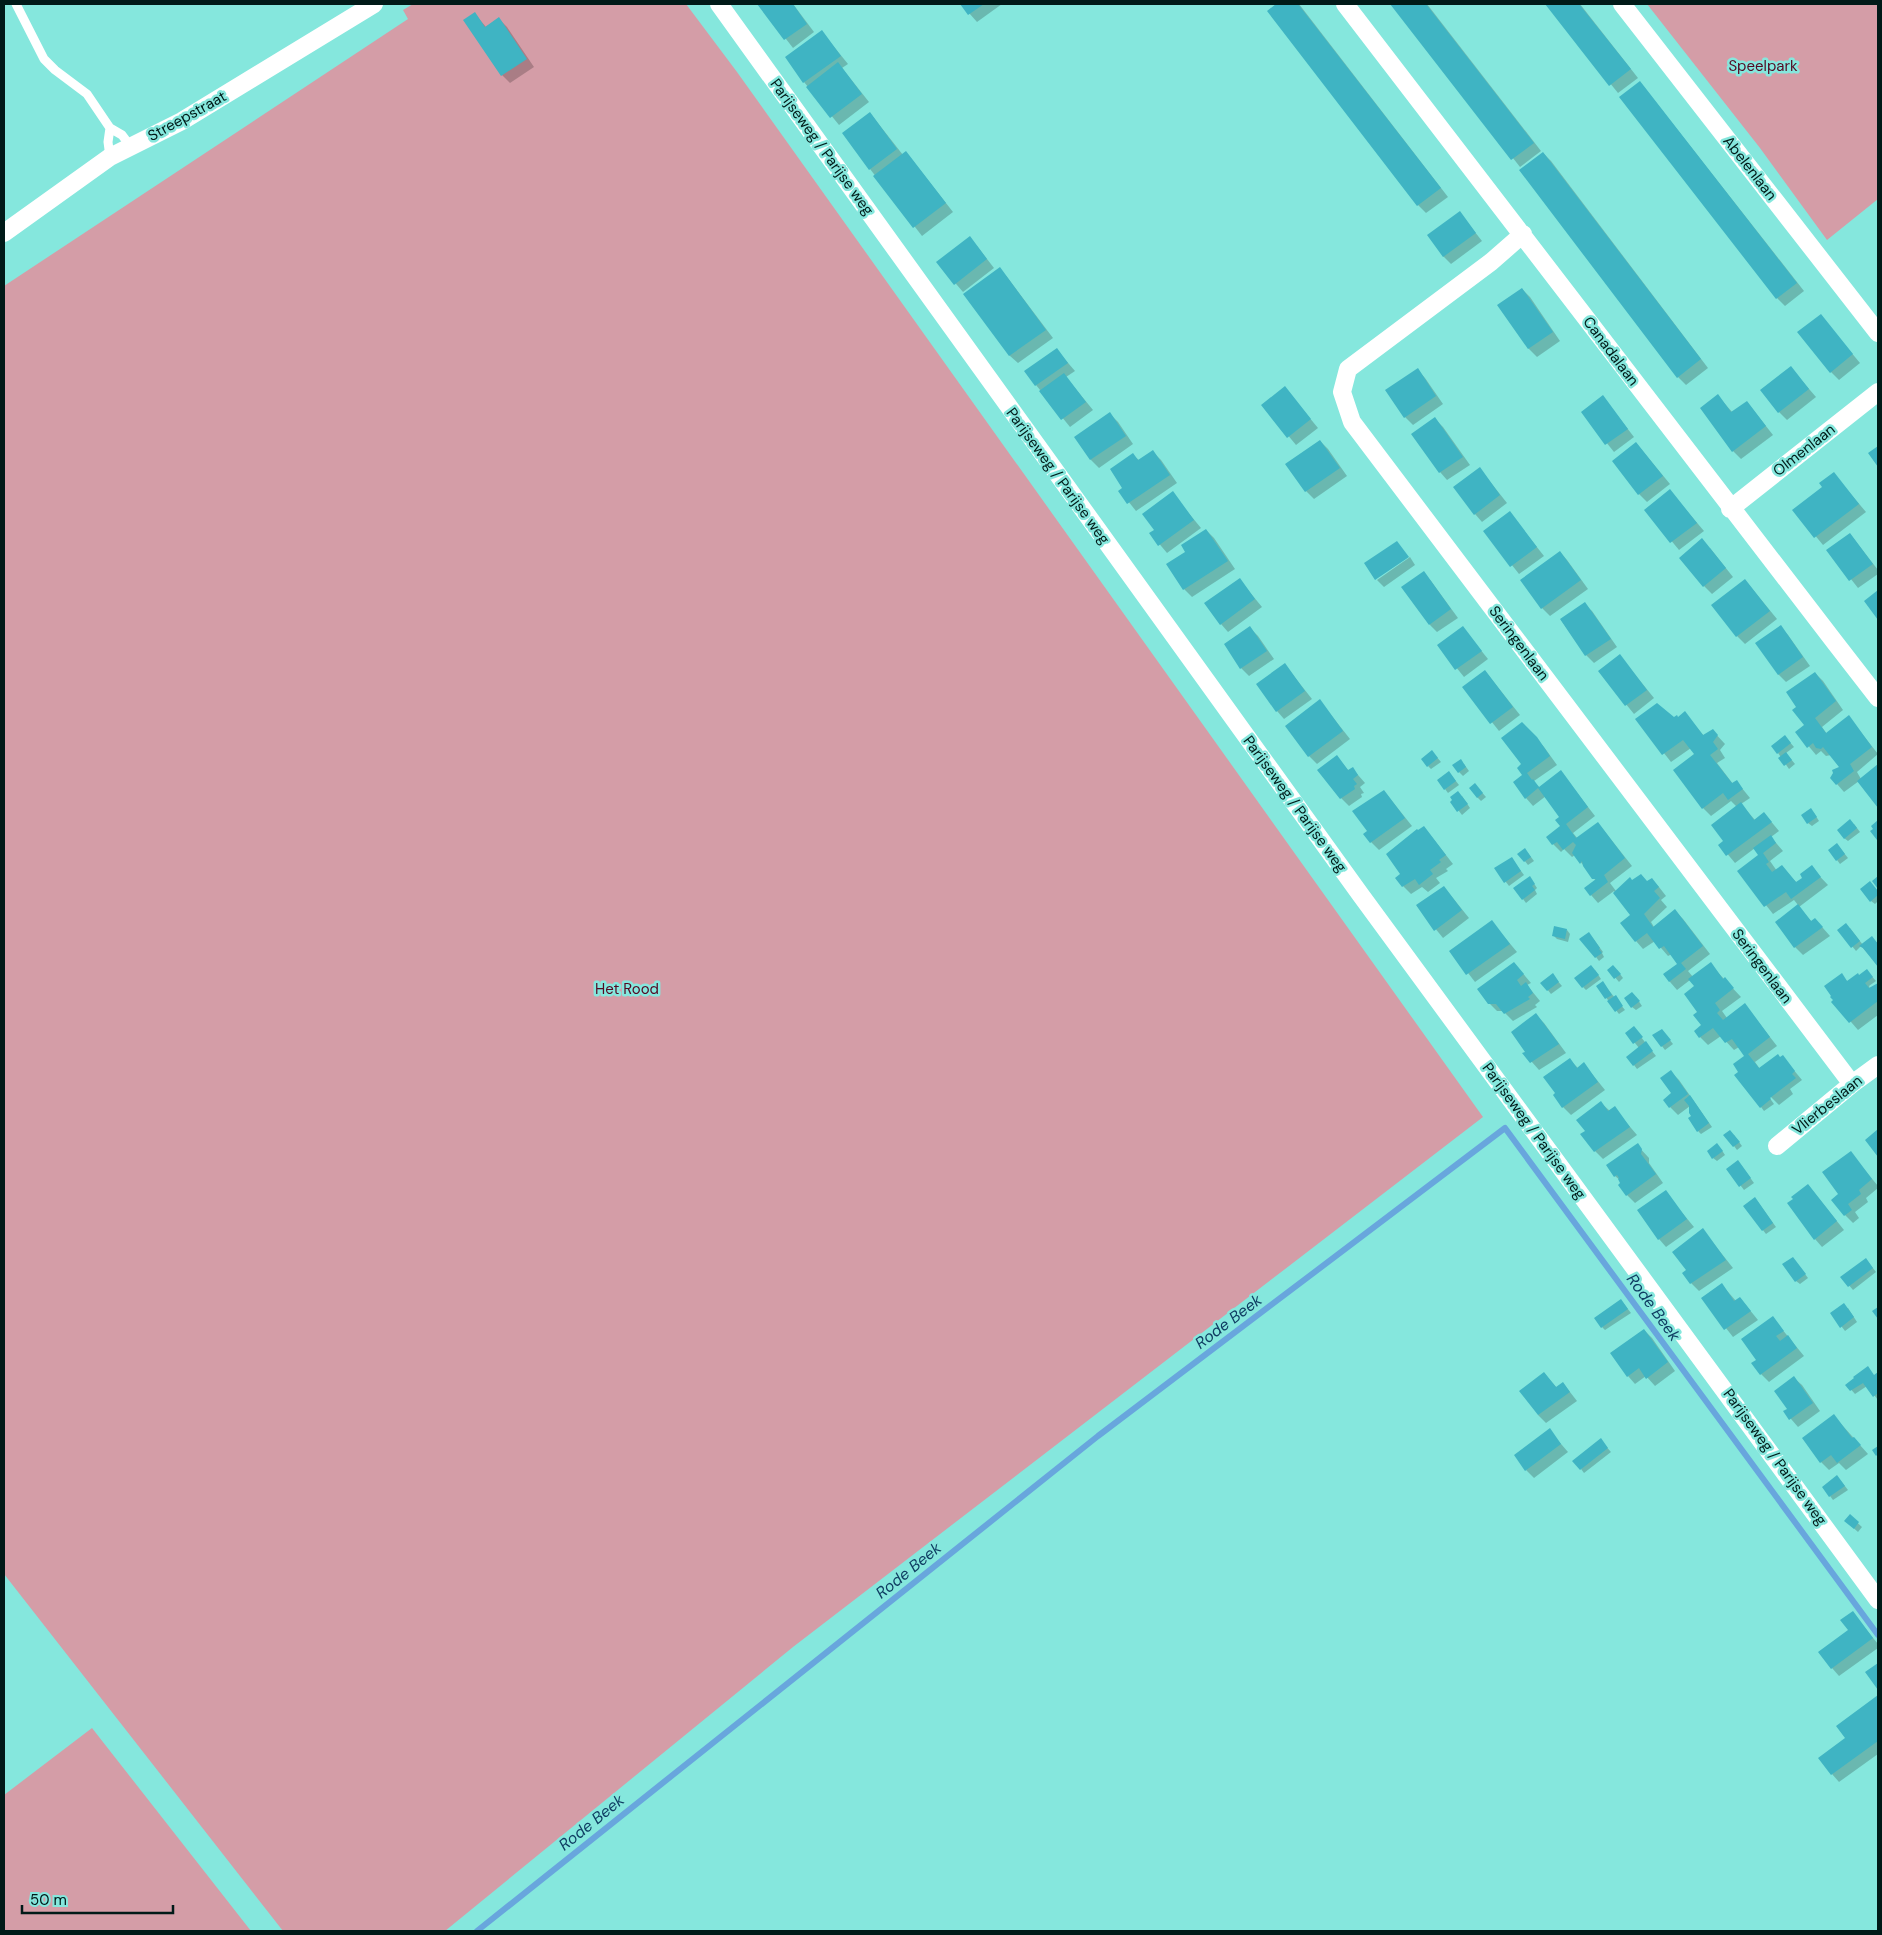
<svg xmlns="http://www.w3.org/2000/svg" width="1882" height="1935" viewBox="0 0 1882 1935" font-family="'DM Sans',sans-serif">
  <rect width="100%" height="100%" fill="#85e7dd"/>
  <path fill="#d49da7" d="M413,4h273l51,68 746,1045 -690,530 -348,284h-162l-279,-357v-1288l404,-267 -5,-9z
    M1647,4h231v195l-51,41 -67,-92z
    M92,1728l159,203h-247v-136z"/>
  <path fill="#0003" d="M759,4h34l21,28 -21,16z
    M961,4h41l-25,18z
    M1278,4h21l149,193 -22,16 -8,-8 -150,-194z
    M1392,4h35l114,147 -21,16z
    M1546,4h34l58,74 -20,15z
    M475,14l11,13 13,-8 8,8 27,40 -24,16 -8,-8z
    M822,32l26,32 -6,4 27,34 -30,23 -35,-43z
    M1640,82l164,209 -19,15 -8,-8z
    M870,113l33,42 3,-2 7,8 40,51 -31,24 -52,-67z
    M1543,153l8,8 157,207 -22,17 -8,-8z
    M1460,213l22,28 -31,23 -8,-8z
    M977,246l17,22 -31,24 -25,-29z
    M999,269l8,8 46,61 -35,25 -8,-7 -45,-62z
    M1522,289l8,8 30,44 -23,16 -8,-8 -30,-43z
    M1820,315l40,48 -21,17 -8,-8z
    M1057,350l18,21 -9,6 27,33 -23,17 -34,-42z
    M1791,368l25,29 -29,23 -8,-8z
    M1418,370l7,8 18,26 -30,21 -8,-8z
    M1285,388l33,40 -22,17 -33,-40z
    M1718,396l15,17 14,-11 26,33 -32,24 -8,-8z
    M1603,397l31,40 -20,15 -32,-40z
    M1110,414l8,8 15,22 -34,24 -8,-8 -15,-23z
    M1435,419l8,8 27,38 -23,15 -7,-8z
    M1320,441l8,8 19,27 -33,23 -8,-8 -19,-27z
    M1636,443l34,41 -23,18 -8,-8z
    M1153,452l8,8 16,23 -41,28 -16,-20 4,-3 9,-33 7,6z
    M1480,469l27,34 -25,19 -7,-8z
    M1833,473l33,39 -43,33 -29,-35 30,-23z
    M1670,491l34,40 -25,19 -33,-40z
    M1172,493l29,35 -34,25 -16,-19 4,-4z
    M1510,513l34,43 -25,18 -34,-43z
    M1206,530l8,8 21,31 -43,28 -8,-8 -16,-24 19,-13z
    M1850,534l28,36v4l-20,14 -30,-38z
    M1710,548l23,29 -21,17 -8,-8z
    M1560,552l7,8 21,29 -38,27 -8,-8z
    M1410,557l5,8 -31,22 -7,-7z
    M1424,573l7,8 27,37 -21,14 -7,-7z
    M1239,579l23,28 -34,25 -7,-8z
    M1745,580l32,39 -32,25 -8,-8z
    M1584,604l8,7 25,36 -23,16 -8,-8 -25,-35z
    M1780,627l8,8 22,31 -24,16 -8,-8z
    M1250,628l8,8 16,23 -25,17 -8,-8z
    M1463,628l25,31 -24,18 -25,-31z
    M1620,656l34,42 -20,16 -35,-43z
    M1285,665l27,34 -28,20 -7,-8z
    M1485,671l35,44 -21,16 -35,-44z
    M1815,673l8,8 20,29 -21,17 5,7 22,-17 29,37 -21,18 4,7 17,-13v40l-19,-25 -15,11 -7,-8 3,-16 -9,-13 -5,1 -5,-5 -5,4 -19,-23 9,-7 -9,-18z
    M1320,701l30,38 -33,25 -8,-8z
    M1685,713l19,23 9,-5 12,13 -5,6 5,8 -8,5 16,21 4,-2 13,16 -9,6 14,16 9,-7 15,18 -8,6 12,14 -13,10 7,10 5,-4 15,16 7,-5 7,-11 17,18 -29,22 13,15 3,-3 15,17 -27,19 -8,-8 3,-42 -4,-5 -21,14 -34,-43 21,-16 -5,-7 -20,15 -15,-18 5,-3 12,-35 -6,-6 -20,15 -8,-8 -7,-54 -5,-6 -20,14 -34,-43h41z
    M1522,723l22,24 13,18 -23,16 1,2 5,5 21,-16 34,44 -22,17 5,6 20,-16 34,43 -22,17 6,8 17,-9h15l3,-3 8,8 7,9 -5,4 6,7 -16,15 3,5 21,-16 8,8 27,35 -22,17 5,6 17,-13 31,33 -19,14 5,7 18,-13 32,41 -22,16 5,7 23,-12 19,23 -12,9 3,5 -14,11 -9,-9 -1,1 5,7 -10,7 -3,-4 -21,-35 5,-16 -6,-9 -5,3 -13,-14 -13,9 -8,-8 2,-11 -6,-39 -6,-7 -13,10 -13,-15 15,-11 -7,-10 -4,2 -13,-15 -12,8 -7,-8 -4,-25 -18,-25 -16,12 -7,-8 5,-14 -21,-26 -3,2 -8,-8 -3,3 -8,-8 9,-17 -1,-10 -15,-21 -13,10 -7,-8 -4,-33z
    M1789,741l5,6 -8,6 9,11 -6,5 -11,-16z
    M1436,756l5,6 -10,7 -3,-3z
    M1337,757l12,14 3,-3 13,15 -5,4 4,6 -3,1 1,3 -13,9 -8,-8z
    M1464,764l5,7 -6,5 -4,-4z
    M1452,776l7,9 -11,8 -3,-4z
    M1479,789l7,8 -5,4 -4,-4z
    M1384,791l28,35 -33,24 -8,-8 -2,-10z
    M1462,796l8,12 -8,7 -10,-13z
    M1814,813l5,8 -7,5 -4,-3z
    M1854,824l6,8 -12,9 -4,-3z
    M1424,827l29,37 -7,5 2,2 -12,7 4,5 -12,9 -6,-5 -11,7 -8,-8z
    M1840,848l8,10 -8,6 -3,-4z
    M1528,853l6,8 -6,4 -9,-11z
    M1512,859l12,16 -15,11 -13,-17z
    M1533,882l4,6 -2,2 2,4 -11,9 -3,-4z
    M1870,883l8,9v9l-3,3 -4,-3z
    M1444,887l25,31 -26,20 -26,-32z
    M1492,922l25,30 -42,30 -24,-31z
    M1850,928l13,17 9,-8 6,7v21l-17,-19 -5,5 -17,-21z
    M1567,930l3,4 -2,8 -11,-3 -3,-3z
    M1592,937l11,15 -1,1 2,4 -5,4 -3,-4z
    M1514,963l17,20 -4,2 13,16 -5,4 2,2 -24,14 -10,-10h-6l-8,-8z
    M1595,970l6,9 -15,11 -3,-3z
    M1609,970h8l6,8 -4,4z
    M1867,971l9,10 -7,5 1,3 8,-5v31l-20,15 -13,-15 -4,-40 7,7 12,-5z
    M1556,979l6,7 -11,8 -9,-11z
    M1597,986l9,1 19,23 -6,4z
    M1636,997l6,9 -6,4 -4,-3z
    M1536,1015l8,8 22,30 -27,17 -15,-17 3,-1z
    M1637,1032l19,24 -19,13 -9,-12 11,-9 -12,-15z
    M1665,1034l8,10 -8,6 -11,-14z
    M1569,1059l9,9 6,-4 21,26 -34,25 -8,-8z
    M1671,1072l8,8 33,47 -11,7 -3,-3 -8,-25 -12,9 -8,-8 3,-13z
    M1601,1103l9,8 4,-3 23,27 -34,24 -8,-8 -9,-20z
    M1734,1135l8,11 -5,4 -3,-4z
    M1637,1145l12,13v5l14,20 -28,20 -8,-8 -6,-14 -6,-5z
    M1721,1149l4,6 -8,6 -4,-3z
    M1850,1152l28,34v2l-12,10 2,4 -13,10 4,6 -6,5 -8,-8 -5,-21z
    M1741,1165l13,18 -10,7 -16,-21z
    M1808,1185l36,45 -22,17 -7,-8z
    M1665,1192l29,35 -28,20 -7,-8z
    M1758,1202l18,25 -10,7 -22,-28z
    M1703,1230l30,38 -34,23 -8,-8 -4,-13z
    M1796,1262l12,16 -8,6 -4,-3z
    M1869,1263l7,9 -23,18 -11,-13z
    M1722,1285l14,16 4,-3 18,22 -25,17 -30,-38z
    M1624,1304l7,9 -26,17 -3,-3z
    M1848,1308l9,14 -12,9 -13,-17z
    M1773,1318l31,38 -35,26 -8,-8z
    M1644,1330l8,8 23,33 -20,15 -9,-10 -11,8 -7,-8z
    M1868,1367l6,9 4,-3v27l-11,-14 -12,8 -8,-9z
    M1544,1373l13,15 6,-5 14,18 -31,22 -8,-8z
    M1794,1378l8,7 18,26 -22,16 -13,-15 3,-3z
    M1834,1416l34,38 -22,16 -7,-7 -10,7 -8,-8z
    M1549,1430l19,22 -34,26 -8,-8z
    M1604,1444l7,8 -27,21 -3,-4z
    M1841,1481l7,9 -15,10 -3,-4z
    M1850,1516l12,11 -4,5 -9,-8z
    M1853,1613l25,31v4l-39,28 -7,-8 17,-37z
    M1878,1697v57l-39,28 -7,-8 15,-36 -9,-12z"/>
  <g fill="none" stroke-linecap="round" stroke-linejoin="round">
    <path stroke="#68a6dd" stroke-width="6" d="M477,1931l621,-495 407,-308 373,507"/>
  </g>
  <path fill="#3fb4c3" d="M757,4h36l14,20 -23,16z
    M960,4h24l-16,11z
    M1276,4h22l143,184 -24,18 -150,-195z
    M1390,4h36l108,139 -23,17z
    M1545,4h34l52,65 -22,17z
    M475,12l10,15 14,-10 28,42 -26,17 -38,-56z
    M822,30l19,26 -38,27 -18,-26z
    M838,62l24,32 -32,24 -24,-31z
    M1640,81l157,202 -21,16 -157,-202z
    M870,112l27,37 -28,21 -27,-37z
    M906,151l40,52 -33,25 -40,-52z
    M1543,152l158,207 -24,19 -158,-208z
    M1460,211l16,22 -33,24 -16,-22z
    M970,236l17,23 -33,26 -18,-23z
    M1000,267l46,63 -37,26 -46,-62z
    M1522,288l31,44 -25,17 -31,-44z
    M1821,314l32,40 -23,19 -33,-41z
    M1057,348l11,15 -33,23 -11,-15z
    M1791,366l18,23 -31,24 -18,-23z
    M1418,368l18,28 -32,22 -19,-28z
    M1064,373l22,29 -25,18 -22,-29z
    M1285,386l26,33 -24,19 -26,-33z
    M1718,394l13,18 16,-11 19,25 -34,26 -32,-44z
    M1603,395l25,34 -23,16 -24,-33z
    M1110,412l16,24 -36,24 -16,-23z
    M1435,417l28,40 -24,16 -28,-39z
    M1320,440l20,28 -35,24 -20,-28z
    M1636,442l27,34 -25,19 -26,-34z
    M1878,446v21l-10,-14z
    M1153,450l17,25 -43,29 -9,-13 4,-3 -12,-19 23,-16 5,7z
    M1480,467l20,28 -26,20 -21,-28z
    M1834,472l25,32 -45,34 -22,-28 30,-23 -3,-4z
    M1670,489l27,34 -27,20 -26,-33z
    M1173,491l21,29 -36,26 -9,-13 5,-3 -12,-16z
    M1510,511l27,36 -27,20 -27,-36z
    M1206,529l22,32 -45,29 -17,-26 19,-12 -4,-7z
    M1850,533l23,31 -24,17 -23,-31z
    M1702,538l24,30 -23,19 -24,-29z
    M1397,541l12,16 -34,23 -11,-17z
    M1560,551l21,29 -40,29 -21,-29z
    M1424,571l27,38 -22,16 -28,-38z
    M1240,578l15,21 -35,26 -16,-22z
    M1745,579l25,32 -34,26 -25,-32z
    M1878,590v30l-14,-19z
    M1585,602l26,37 -26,17 -25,-37z
    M1781,625l22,32 -25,18 -23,-32z
    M1250,626l17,25 -27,18 -16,-25z
    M1463,626l19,25 -27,19 -18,-25z
    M1620,654l27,36 -22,16 -27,-35z
    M1285,663l20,28 -29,21 -20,-28z
    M1485,670l28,37 -23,17 -28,-37z
    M1815,672l21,29 -21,17 11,15 23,-18 23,32 -22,17 4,7 -18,14 -6,-7 3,-5 -1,-3 7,-3 -16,-20 -2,2 -5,-1 -3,-5 -6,5 -12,-16 9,-7 -12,-15 4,-3 -10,-15z
    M1320,699l23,32 -35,26 -23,-31z
    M1657,703l17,14 3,-2 1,2 7,-6 18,24 10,-6 5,6 -5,7 5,7 -8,6 22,28 5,-3 6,9 -15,11 -5,-7 -21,16 -29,-39 21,-16 -11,-14 -21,15 -27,-36z
    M1522,722l15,15 13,19 -23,17 5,7 1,-1 6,8 22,-17 27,37 -22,17 10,14 22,-16 27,36 -21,17 4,7 -18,14 -6,-8 12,-9h-4l-9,-13 -1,-5 -2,3 -8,-11 4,-8 -3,-3 -10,8 -6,-8 -5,3 -6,-8 14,-11 -5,-6 4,-3 -21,-29 -13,11 -12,-17 9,-7 -5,-7 4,-4 -20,-26z
    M1785,735l6,8 -14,11 -6,-8z
    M1432,750l6,8 -11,9 -6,-8z
    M1786,752l6,8 -8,6 -6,-8z
    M1337,755l11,15 5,-3 5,8 -5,4 4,5 -3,2 1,3 -15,10 -23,-29z
    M1461,759l5,8 -8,6 -6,-8z
    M1878,764v44l-21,-27z
    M1449,771l7,10 -12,9 -7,-10z
    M1475,783l8,10 -6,5 -8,-10z
    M1384,790l21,28 -35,25 -7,-9 4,-3 -15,-20z
    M1458,791l10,13 -11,8 -7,-10 2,-2 -2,-3z
    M1741,802l13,18 10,-8 8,10 -46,34 -8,-11 5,-4 -12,-16z
    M1811,808l6,9 -10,7 -6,-9z
    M1850,819l7,9 -13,11 -7,-9z
    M1878,820v19l-1,1 -7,-9 3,-2 -2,-3z
    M1424,826l22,29 -7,5 2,2 -11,8 3,4 -14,11 -4,-6 -13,8 -7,-9 5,-4 -14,-20 31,-25 1,1z
    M1771,835l5,8 -13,10 6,9 -3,2 6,8 10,-7 14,17 6,-4 -2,-4 12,-9 9,12 -30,22 -5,-7 -22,15 -27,-36 21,-16 -5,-7z
    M1837,843l8,11 -9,7 -8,-11z
    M1525,848l6,9 -7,5 -7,-8z
    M1512,857l9,14 -17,12 -10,-15z
    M1641,874l6,7 5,-3 7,9 -5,4 6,7 -16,16 9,13 22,-18 28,37 -22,17 5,6 -17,13 -6,-8 14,-10 -13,-18 -5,3 -12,-16 -12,9 -15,-19 10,-8 -17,-22 17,-16 2,3z
    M1530,876l5,8 -3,2 3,4 -13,10 -9,-12z
    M1878,876v13l-6,-8z
    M1870,881l8,10v4l-8,7 -10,-13z
    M1444,886l18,24 -28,21 -18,-26z
    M1798,904l13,17 4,-3 8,9 -29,21 -19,-26z
    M1492,920l18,24 -44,31 -17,-24z
    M1846,923l14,18 -9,7 -14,-18z
    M1554,926l13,3 -2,10 -13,-3z
    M1589,932l11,16 -1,1 3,4 -7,5 -16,-19z
    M1872,936l6,8v23l-15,-19 -4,-2z
    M1514,962l10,12 -7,6 4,6 5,-4 7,11 -5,4 2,2 -26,15 -8,-10h-8l-11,-15z
    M1711,962l12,17 2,-2 9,11 -19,15 5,7 -3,3 6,7 22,-17 25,34 -22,17 11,14 19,-14 2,3 3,-2 12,16 -3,3 4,4 -26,20 1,1 -11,9 -26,-33 4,-3 -5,-8 11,-8 -12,-17 -7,4 -12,-15 -14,10 -5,-7 7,-6 -8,-10 4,-3 -13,-18 10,-8 -6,-7z
    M1591,965l8,10 -17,13 -8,-10z
    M1613,965l8,9 -7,5 -7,-9z
    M1867,969l6,8 -8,6 4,5 9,-5v18l-29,22 -18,-21 2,-2 -3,-3 1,-1 -7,-10 18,-13 5,8 11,-8 1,2z
    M1553,973l6,9 -12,9 -7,-8z
    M1603,981l9,14 -7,4 -9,-13z
    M1632,992l8,9 -9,7 -7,-10z
    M1616,995l7,11 -8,6 -8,-11z
    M1536,1013l23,31 -29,19 -8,-10 3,-1 -14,-20z
    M1634,1026l9,11 -10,7 -8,-11z
    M1662,1029l9,11 -10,7 -9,-12z
    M1646,1041l7,10 -20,15 -7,-9z
    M1570,1058l7,10 7,-6 14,20 -36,26 -9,-13 2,-2 -12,-16z
    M1671,1070l17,24 -19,14 -6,-8 8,-7 -11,-15z
    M1690,1095l19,28 -12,9 -9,-14 3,-2 -2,-3v-7l-5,-6z
    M1601,1101l7,10 7,-5 15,21 -36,25 -14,-18 5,-3 -9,-11z
    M1878,1129v28l-13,-17z
    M1730,1130l10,12 -7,5 -10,-12z
    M1638,1143l4,6 -1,5 15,20 -30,22 -8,-11 2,-2 -2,-4 1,-1 -2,-3 -3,2 -8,-12z
    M1717,1143l6,8 -11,8 -5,-8z
    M1851,1151l21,28 -13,11 2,4 -13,10 4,6 -8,6 -13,-16 7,-6 -16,-22z
    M1738,1160l13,18 -12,9 -13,-18z
    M1808,1184l29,37 -23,19 -27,-37 6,-4 -2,-2z
    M1666,1190l21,29 -29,21 -21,-30z
    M1755,1197l18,26 -11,8 -19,-25z
    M1703,1228l23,32 -36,24 -8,-11 4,-3 -14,-18z
    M1793,1257l13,17 -11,8 -13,-18z
    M1866,1258l7,10 -25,19 -8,-10z
    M1722,1283l12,18 6,-4 11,14 -27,19 -23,-32z
    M1621,1299l7,10 -27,19 -7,-10z
    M1844,1303l10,14 -14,11 -10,-15z
    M1878,1307v12l-6,-8z
    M1773,1316l11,15 -8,5 4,5 8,-6 9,13 -37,27 -9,-12 5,-3 -15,-21z
    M1644,1329l24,33 -22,17 -7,-11 -12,9 -17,-24z
    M1868,1366l6,9 4,-3v21l-5,4 -10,-14 -13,8 -5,-6 9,-7 -1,-1z
    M1544,1372l12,15 7,-5 7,10 -32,23 -19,-24z
    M1794,1376l19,27 -24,17 -6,-9 4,-2 -13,-18z
    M1834,1414l18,24 2,-1 7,8 -24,18 -6,-8 -11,8 -18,-25z
    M1550,1428l11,16 -36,27 -11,-16z
    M1601,1438l7,10 -28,22 -8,-9z
    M1878,1446v8l-2,2 -4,-6z
    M1837,1475l8,11 -16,11 -7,-10z
    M1850,1514l9,8 -5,7 -10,-8z
    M1853,1611l20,27 -42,31 -13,-17 30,-22 -8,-10z
    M1878,1663v27l-13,-18z
    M1878,1695v46l-47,34 -13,-17 27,-20 -9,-12z"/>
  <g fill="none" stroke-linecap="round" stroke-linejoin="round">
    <path stroke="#fff" stroke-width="9" d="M16,4l28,55 11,11 32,24 23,34 12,7 9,12
      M110,128l-2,14 2,15"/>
    <path stroke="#fff" stroke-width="18" d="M719,4l641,890 518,706
      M1345,4c179,231 354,464 533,694
      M1622,4l256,329
      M4,233l106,-76 72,-36 192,-117
      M1523,234l-32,28 -143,107 -6,23 10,30 500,662
      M1730,509l148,-117
      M1777,1146l75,-62 26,-19"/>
  </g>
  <g text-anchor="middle" stroke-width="5" stroke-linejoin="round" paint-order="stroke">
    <g font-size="15" fill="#540822" stroke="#85e7dd">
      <text x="1763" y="71">Speelpark</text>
      <text x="627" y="994">Het Rood</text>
    </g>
    <g font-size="15" fill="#001a18" stroke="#85e7dd">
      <text transform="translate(187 116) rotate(-29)" y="5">Streepstraat</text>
      <text transform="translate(822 147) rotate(54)" y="5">Parijseweg / Parijse weg</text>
      <text transform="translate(1750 168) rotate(52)" y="5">Abelenlaan</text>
      <text transform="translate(1611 351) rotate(53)" y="5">Canadalaan</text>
      <text transform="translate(1804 450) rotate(-38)" y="5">Olmenlaan</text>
      <text transform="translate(1058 476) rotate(54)" y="5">Parijseweg / Parijse weg</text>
      <text transform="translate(1519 643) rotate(53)" y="5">Seringenlaan</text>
      <text transform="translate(1295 804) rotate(54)" y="5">Parijseweg / Parijse weg</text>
      <text transform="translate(1762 966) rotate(53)" y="5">Seringenlaan</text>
      <text transform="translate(1827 1105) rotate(-39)" y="5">Vlierbeslaan</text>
      <text transform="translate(1534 1131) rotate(54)" y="5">Parijseweg / Parijse weg</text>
      <text transform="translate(1775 1457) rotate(54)" y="5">Parijseweg / Parijse weg</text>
    </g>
    <g font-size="16" font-style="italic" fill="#0f3d62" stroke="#85e7dd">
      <text transform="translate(1654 1307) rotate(54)" y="6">Rode Beek</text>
      <text transform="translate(1228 1321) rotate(-37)" y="6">Rode Beek</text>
      <text transform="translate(908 1570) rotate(-39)" y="6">Rode Beek</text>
      <text transform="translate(591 1822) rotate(-39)" y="6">Rode Beek</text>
    </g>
  </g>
  <rect width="1882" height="1935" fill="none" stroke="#001a18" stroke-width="10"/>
  <path d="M22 1905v8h151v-8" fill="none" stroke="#001a18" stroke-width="2.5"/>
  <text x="30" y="1905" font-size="15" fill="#001a18" stroke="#85e7dd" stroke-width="4" paint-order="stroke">50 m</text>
</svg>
